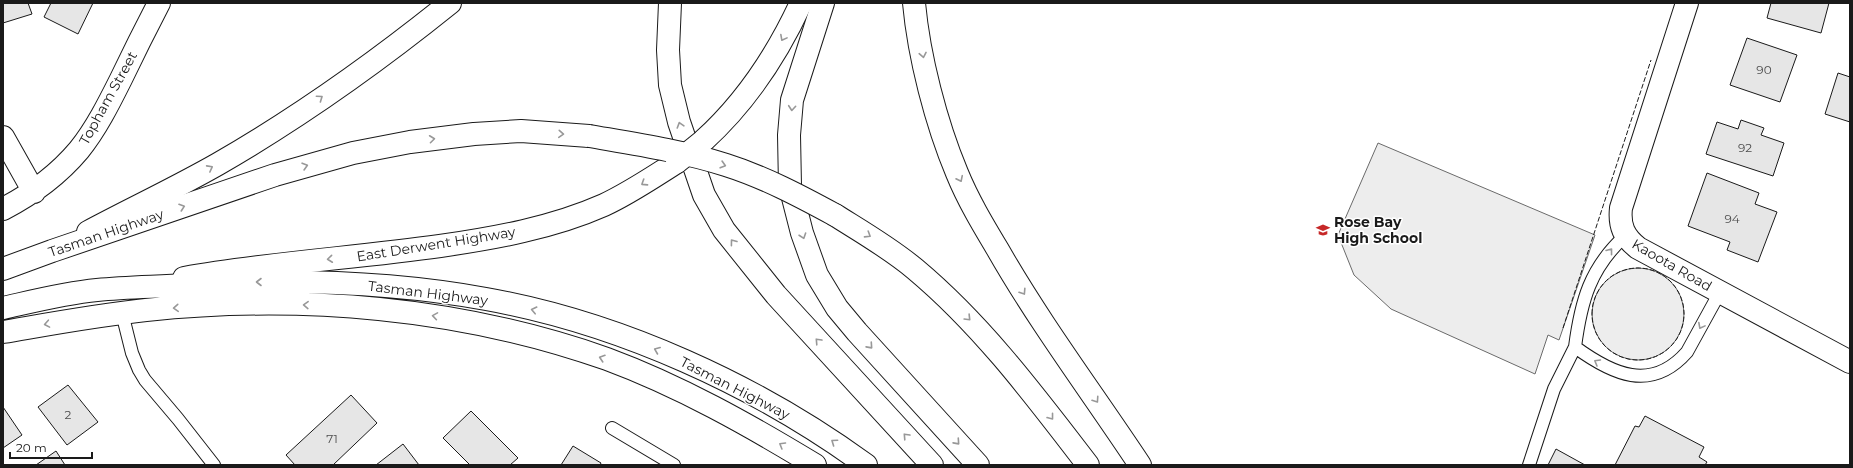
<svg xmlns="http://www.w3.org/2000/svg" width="1853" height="468" viewBox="0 0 1853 468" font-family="Montserrat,sans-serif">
  <rect width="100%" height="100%" fill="#fff"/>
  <path fill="#ededed" stroke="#6a6a6a" d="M1378,143l217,92 -36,105 -11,-5 -13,39 -144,-65 -37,-34 -16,-40z
    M1592 314a46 46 0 1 1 92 0a46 46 0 1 1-92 0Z"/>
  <path fill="#e6e6e6" stroke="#1a1a1a" d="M3,3h25l4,11 -29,9z
    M51,3h42l-15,31 -34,-17z
    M1771,3h58l-8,30 -54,-15z
    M1747,38l50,17 -17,47 -50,-17z
    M1838,73l12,4v45l-25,-8z
    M1741,120l23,8 -3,7 23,8 -11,33 -67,-22 11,-32 21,7z
    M1707,173l52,20 -4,11 22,8 -19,50 -31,-12 3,-8 -42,-16z
    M68,385l30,37 -31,23 -29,-38z
    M351,395l26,28 -44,42h-38l-9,-10z
    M3,407l19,28 -19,13z
    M471,411l47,47 -8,7h-40l-27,-27z
    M1645,416l59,31 -5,10 8,5 -2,3h-90l20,-39 4,1z
    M403,444l16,21h-43z
    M573,446l28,17 -1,2h-39z
    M1556,449l29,16h-37z
    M56,451l9,14h-29z"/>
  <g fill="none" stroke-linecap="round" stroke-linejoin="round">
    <g stroke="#1a1a1a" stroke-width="14">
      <path id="service" d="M1625,236c-35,32 -44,65 -50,111 37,27 76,46 112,5l33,-60
        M122,313l10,40 7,17 6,10 33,39 36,46
        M612,428l62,37
        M1529,465l25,-76 21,-42"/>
    </g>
    <g stroke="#1a1a1a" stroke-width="24">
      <path id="minor" d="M1687,3l-66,205c-2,18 3,29 17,40l212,114
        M3,137l31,55
        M3,209c29,-15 55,-34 76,-59 17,-21 30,-47 42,-71 12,-25 25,-51 38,-76"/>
    </g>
    <g stroke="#1a1a1a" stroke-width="24">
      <path id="primary" d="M703,141c42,-38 74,-86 98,-138
        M88,232c43,-23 88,-44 130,-68 80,-46 160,-103 232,-161
        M184,278c84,-15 170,-20 256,-32 55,-8 112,-18 164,-41 26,-12 49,-28 73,-43"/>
    </g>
    <g stroke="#1a1a1a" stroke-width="24">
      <path id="trunk" d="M670,3l-2,47 2,35 9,37 25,73 20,35 52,65 156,170
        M823,3l-31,97 -3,35 1,51 12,47 15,42 20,33 20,24 121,133
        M914,3c5,54 22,120 43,170 11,27 26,52 41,77 43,75 95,144 142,215
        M835,215c27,17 55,33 80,54 67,56 120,127 173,196
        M3,269l49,-18 223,-76 78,-22 57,-11 64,-8 47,-3 68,5
        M3,308c31,-7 62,-15 94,-18 30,-3 60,-3 90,-5 99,-6 201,-4 299,14 134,24 270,86 380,166
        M3,332c47,-8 95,-17 143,-22 154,-16 314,-3 461,49 73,27 142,66 208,106"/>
    </g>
    <use href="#service" stroke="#fff" stroke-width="12"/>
    <use href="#minor" stroke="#fff" stroke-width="22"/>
    <use href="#primary" stroke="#fff" stroke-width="22"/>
    <use href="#trunk" stroke="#fff" stroke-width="22"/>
    <g stroke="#1a1a1a" stroke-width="24" stroke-linecap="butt">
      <path id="primary-bridge" d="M677,162l26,-21"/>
    </g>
    <g stroke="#1a1a1a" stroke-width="24" stroke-linecap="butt">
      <path id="trunk-bridge" d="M589,136c46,8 93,15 137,29 38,12 74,31 109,50"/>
    </g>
    <use href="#primary-bridge" stroke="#fff" stroke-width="22"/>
    <use href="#trunk-bridge" stroke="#fff" stroke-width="22"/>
    <path stroke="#1a1a1a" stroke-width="1" stroke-dasharray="5 2" stroke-linecap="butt" d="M1592 314a46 46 0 1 1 92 0a46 46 0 1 1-92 0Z
      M1563,328l88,-268"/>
  </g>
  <defs><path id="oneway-chevron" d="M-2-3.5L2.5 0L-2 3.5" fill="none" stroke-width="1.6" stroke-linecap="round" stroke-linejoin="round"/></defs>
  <g stroke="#989898">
    <use href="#oneway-chevron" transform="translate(783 38) rotate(118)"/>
    <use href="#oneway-chevron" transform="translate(923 55) rotate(79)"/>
    <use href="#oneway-chevron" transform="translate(320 98) rotate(-35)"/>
    <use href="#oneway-chevron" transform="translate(792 108) rotate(95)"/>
    <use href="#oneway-chevron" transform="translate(680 125) rotate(-107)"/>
    <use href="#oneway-chevron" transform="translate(561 134) rotate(4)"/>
    <use href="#oneway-chevron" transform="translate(432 139) rotate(-7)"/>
    <use href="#oneway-chevron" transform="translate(723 165) rotate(16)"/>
    <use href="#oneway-chevron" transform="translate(305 166) rotate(-16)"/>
    <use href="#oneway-chevron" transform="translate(210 168) rotate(-28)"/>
    <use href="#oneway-chevron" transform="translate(960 179) rotate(64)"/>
    <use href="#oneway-chevron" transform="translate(644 183) rotate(147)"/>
    <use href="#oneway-chevron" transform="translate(182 207) rotate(-19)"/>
    <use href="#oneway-chevron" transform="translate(868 235) rotate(32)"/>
    <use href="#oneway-chevron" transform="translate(803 236) rotate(71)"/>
    <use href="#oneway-chevron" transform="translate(733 242) rotate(-127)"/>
    <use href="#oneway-chevron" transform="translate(1610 251) rotate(-52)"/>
    <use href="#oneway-chevron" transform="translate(330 259) rotate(174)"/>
    <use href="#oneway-chevron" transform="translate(259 282) rotate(-180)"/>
    <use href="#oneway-chevron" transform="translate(1023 292) rotate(57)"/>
    <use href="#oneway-chevron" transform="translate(306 305) rotate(-178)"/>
    <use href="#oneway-chevron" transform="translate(176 308) rotate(176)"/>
    <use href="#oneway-chevron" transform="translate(534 310) rotate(-167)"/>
    <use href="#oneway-chevron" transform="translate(435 316) rotate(-171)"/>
    <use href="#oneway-chevron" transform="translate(968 318) rotate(46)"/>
    <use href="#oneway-chevron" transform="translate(47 324) rotate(170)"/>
    <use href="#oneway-chevron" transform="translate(1701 326) rotate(118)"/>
    <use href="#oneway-chevron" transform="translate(818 341) rotate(-133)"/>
    <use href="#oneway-chevron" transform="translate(870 346) rotate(48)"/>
    <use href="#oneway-chevron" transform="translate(657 350) rotate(-158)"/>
    <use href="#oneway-chevron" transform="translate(602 358) rotate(-162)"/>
    <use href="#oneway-chevron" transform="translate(1597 362) rotate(-150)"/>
    <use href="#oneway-chevron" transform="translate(1096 400) rotate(56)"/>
    <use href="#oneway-chevron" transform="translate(1051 417) rotate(52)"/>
    <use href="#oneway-chevron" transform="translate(906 436) rotate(-133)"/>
    <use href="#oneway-chevron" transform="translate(834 442) rotate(-145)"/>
    <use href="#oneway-chevron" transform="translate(957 442) rotate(48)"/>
    <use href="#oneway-chevron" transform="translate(782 445) rotate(-149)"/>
  </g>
  <defs>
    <g id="school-bare" transform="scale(1.08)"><path d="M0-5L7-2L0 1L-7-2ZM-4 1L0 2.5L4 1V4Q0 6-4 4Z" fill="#c62828" stroke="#fff" stroke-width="2.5" paint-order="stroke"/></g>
  </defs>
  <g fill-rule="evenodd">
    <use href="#school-bare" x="1323" y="230"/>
  </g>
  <g text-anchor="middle" stroke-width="3" stroke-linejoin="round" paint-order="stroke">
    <g font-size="12" fill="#4d4d4d">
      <text x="1764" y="74">90</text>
      <text x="1745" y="152">92</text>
      <text x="1732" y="223">94</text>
      <text x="68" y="419">2</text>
      <text x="332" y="443">71</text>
    </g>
    <g font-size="14" fill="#1a1a1a" stroke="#fff">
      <text transform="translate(108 98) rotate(-61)" y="5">Topham Street</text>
      <text transform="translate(106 233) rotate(-19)" y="5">Tasman Highway</text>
      <text transform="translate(436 244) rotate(-9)" y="5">East Derwent Highway</text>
      <text transform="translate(1672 265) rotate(30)" y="5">Kaoota Road</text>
      <text transform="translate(428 293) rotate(7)" y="5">Tasman Highway</text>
      <text transform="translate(735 388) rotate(27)" y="5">Tasman Highway</text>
    </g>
    <g font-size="14" font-weight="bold" fill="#1a1a1a" stroke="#fff" text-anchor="start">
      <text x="1334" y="227">Rose Bay<tspan x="1334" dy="16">High School</tspan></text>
    </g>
  </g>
  <rect width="1853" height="468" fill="none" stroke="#1a1a1a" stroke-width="8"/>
  <path d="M10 452v6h82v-6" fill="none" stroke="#1a1a1a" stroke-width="2"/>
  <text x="16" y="452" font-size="12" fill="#1a1a1a" stroke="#ffffff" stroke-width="3" paint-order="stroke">20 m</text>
</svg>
